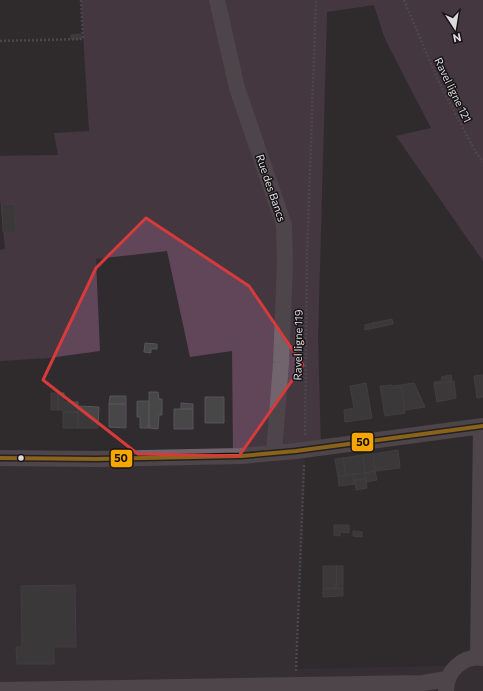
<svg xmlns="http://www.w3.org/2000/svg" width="483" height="691" viewBox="0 0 483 691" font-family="Commissioner,sans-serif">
  <rect width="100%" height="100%" fill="#302b2e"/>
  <path fill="#3c3138" d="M0,451l305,7 -9,211 187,-4v26h-483z"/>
  <path fill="#614558" d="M81,0h402v261l-87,-125 35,-8 -46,-89 -11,-34 -47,7 -9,326 3,110 -88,8 -1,-105 -42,6 -23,-106 -71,8 4,92 -51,7 -49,3v-111l5,-1 -5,-50v-43l58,-1 -4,-22 35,-2z"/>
  <path fill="#484748" stroke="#555456" d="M81,34v5h-10v-4z
    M14,204l2,28h-13l-1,-27z
    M392,319l1,5 -19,4 -1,-5z
    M373,323l1,5 -9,2v-5z
    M145,343l12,1v5h-6v4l-7,-1z
    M451,375l1,7 -18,2v-2l8,-1 -1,-4z
    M483,375v22l-6,1 -3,-22z
    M454,381l2,17 -19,4 -3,-18z
    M366,383l6,35 -27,4 -1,-12 10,-2 -4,-22z
    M414,383l11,24 -20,3 -4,-25z
    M392,385v1l9,-1 4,28 -20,3 -5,-30z
    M149,392h9l1,7h3v16h-3l-1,14 -9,-1z
    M51,393h7v17h-7z
    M58,393h6v9h14v10h-15v-2h-5z
    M110,396h16v8h-17z
    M205,397h19v26h-19z
    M137,401h12v27h-9v-11h-3z
    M181,403l12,1v5h-12z
    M109,404h17v24l-17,-1z
    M78,406l21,1 -1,21h-20z
    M174,409h19v20h-19z
    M63,412h15v16h-15z
    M398,450l2,18 -25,3 -2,-17z
    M373,454l2,17 -10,2 -2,-18z
    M363,455l2,18 -19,2 -3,-17z
    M343,458l3,17 -8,2 -3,-18z
    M375,471l2,9 -11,2 -1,-9z
    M365,473l1,6 -11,1 -2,-6z
    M353,474l2,10 -16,2 -1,-9z
    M366,479l1,9 -11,2 -1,-10z
    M334,525h15v8l-9,-1v4l-6,-1z
    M353,531l9,1v5l-9,-1z
    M323,566h14l-1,22 -13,1z
    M337,566h6v23l-7,-1z
    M75,585l1,62h-22v17h-37l-1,-17h6l-1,-61z
    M336,588l7,1v7l-20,1v-8z"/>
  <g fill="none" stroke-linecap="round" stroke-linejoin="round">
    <path stroke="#6e666c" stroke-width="2.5" stroke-dasharray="2 2" stroke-linecap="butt" d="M404,0l33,78 38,73 8,11
      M0,41l83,-2 -2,-39
      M305,435l2,-180 9,-255
      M296,671l8,-207"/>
    <path stroke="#71646c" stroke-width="16" d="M217,0l20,88 47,137 1,39 -4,99 -7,90
      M0,458l96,1 145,-3 55,-5 187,-25
      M478,657l3,-230
      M0,690l423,-7 24,-4
      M446,691c0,-20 17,-36 37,-33"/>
    <g stroke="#171416" stroke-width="7">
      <path id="bus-1" d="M0,458l96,1 145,-3 55,-5 187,-25"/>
    </g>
    <use href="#bus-1" stroke="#f7a600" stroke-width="4"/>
  </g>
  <path d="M0 0H483V691H0ZM146,218l103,68 54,79 -64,91 -101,-2 -95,-74 53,-112z" fill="#302b2e" fill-opacity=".55" fill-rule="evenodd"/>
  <path fill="none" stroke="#d73a3a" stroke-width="3" stroke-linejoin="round" d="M146,218l103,68 54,79 -64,91 -101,-2 -95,-74 53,-112z"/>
  <circle fill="#ddd9dc" stroke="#171416" stroke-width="1.5" cx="21" cy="458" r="3.5"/>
  <g text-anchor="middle" stroke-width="3" stroke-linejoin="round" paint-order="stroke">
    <g font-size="11" fill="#ddd9dc" stroke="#171416">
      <text transform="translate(453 90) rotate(64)" y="4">Ravel ligne 121</text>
      <text transform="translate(271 188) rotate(71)" y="4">Rue des Bancs</text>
      <text transform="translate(298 345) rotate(-89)" y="4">Ravel ligne 119</text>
    </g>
  </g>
  <g stroke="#171416" stroke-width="1.5">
    <rect x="351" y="432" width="23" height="20" rx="4" fill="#f7a600"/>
    <rect x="110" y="449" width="23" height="19" rx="4" fill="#f7a600"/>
  </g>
  <g font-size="11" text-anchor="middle" font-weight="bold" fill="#111">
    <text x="363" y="446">50</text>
    <text x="121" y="462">50</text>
  </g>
  <g transform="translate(455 28) rotate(168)" stroke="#171416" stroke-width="3" paint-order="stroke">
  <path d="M0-3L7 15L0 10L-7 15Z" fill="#ddd9dc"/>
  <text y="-6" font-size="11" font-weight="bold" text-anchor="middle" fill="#ddd9dc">N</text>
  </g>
</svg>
